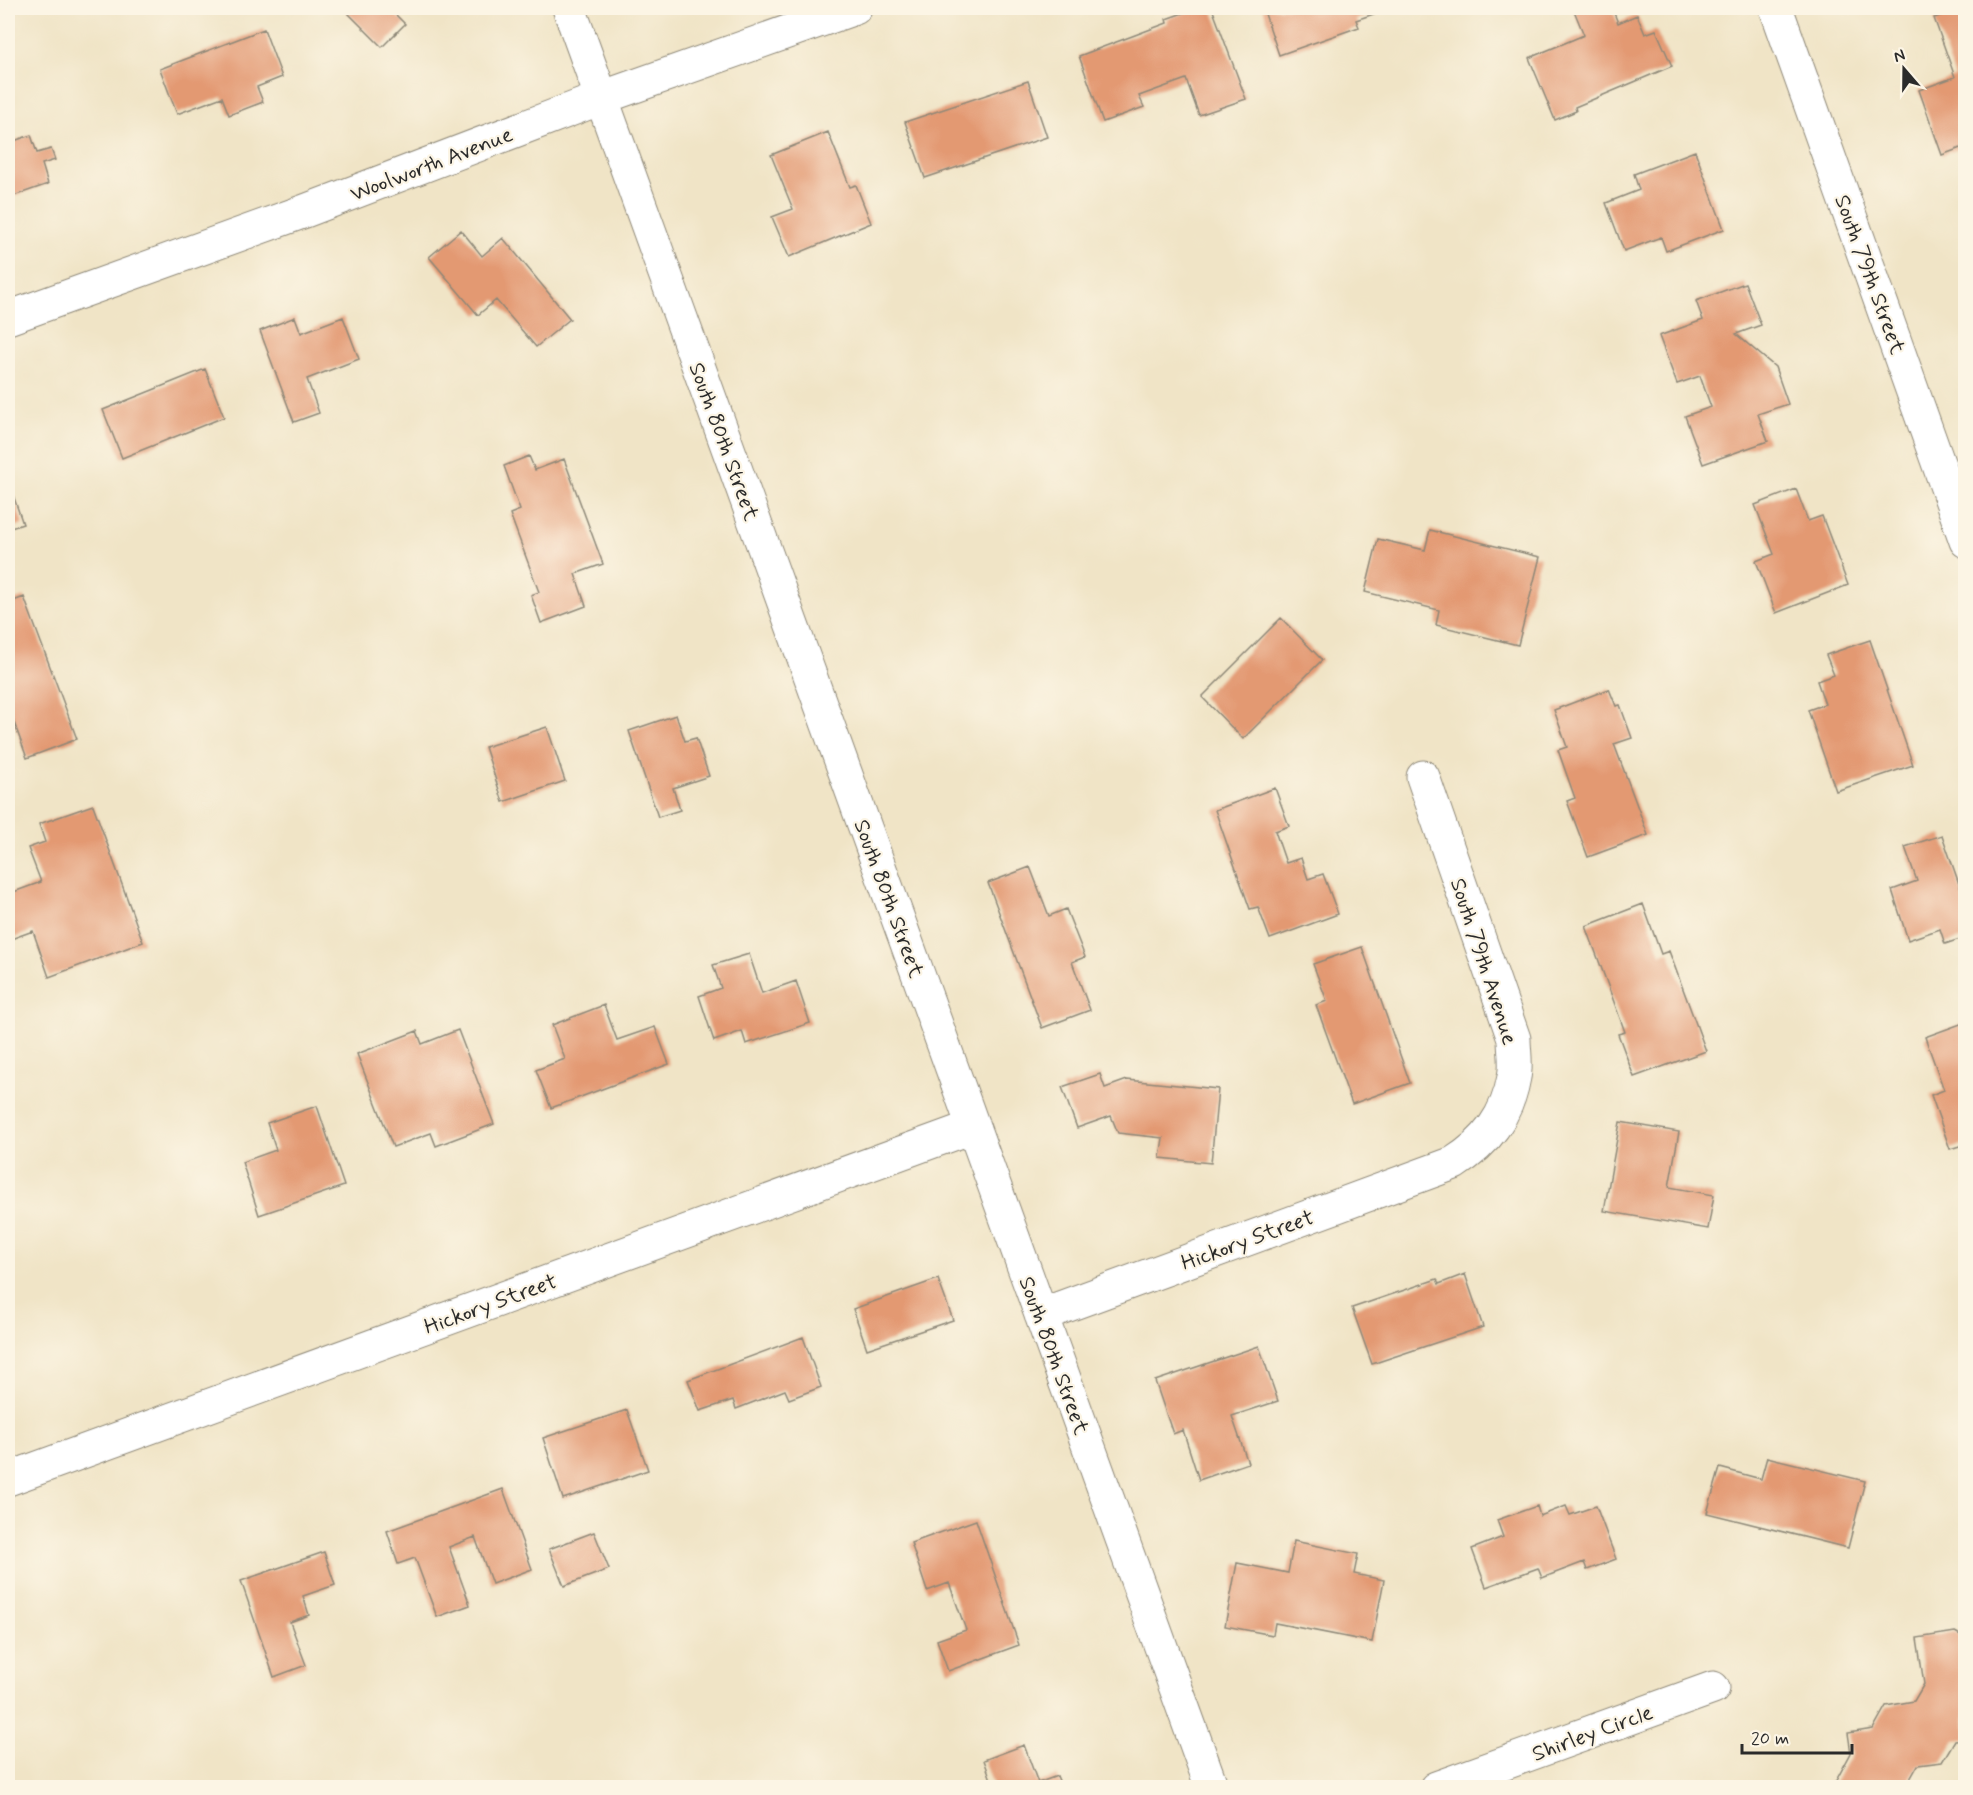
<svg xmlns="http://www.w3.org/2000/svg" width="1973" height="1795" viewBox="0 0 1973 1795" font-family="Mynerve,sans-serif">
  <rect width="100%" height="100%" fill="#fcf5e5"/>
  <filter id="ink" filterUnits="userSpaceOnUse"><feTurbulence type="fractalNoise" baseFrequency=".0167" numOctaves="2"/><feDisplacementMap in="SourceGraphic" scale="12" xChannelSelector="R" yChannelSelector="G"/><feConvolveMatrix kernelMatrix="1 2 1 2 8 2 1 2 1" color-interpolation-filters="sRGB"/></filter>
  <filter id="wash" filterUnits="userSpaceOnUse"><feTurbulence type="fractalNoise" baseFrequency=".008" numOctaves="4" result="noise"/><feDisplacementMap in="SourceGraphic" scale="24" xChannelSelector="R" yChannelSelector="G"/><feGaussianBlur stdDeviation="1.35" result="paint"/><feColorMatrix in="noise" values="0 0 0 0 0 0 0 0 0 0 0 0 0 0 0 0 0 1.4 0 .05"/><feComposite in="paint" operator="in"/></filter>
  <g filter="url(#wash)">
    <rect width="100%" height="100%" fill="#f0e4c6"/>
    <g id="blocks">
      <path fill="#e39972" d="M343,8h59l-7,6 10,10 -23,23z
        M1197,8h15l34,91 -47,16 -13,-36 -47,17 5,11 -41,15 -24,-66 88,-33 -1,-4z
        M1263,8h128l-35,12 3,7 -80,28z
        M1573,8h39l6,15 19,-8 8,19 11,-4 16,36 -97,41 1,4 -21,9 -26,-62 55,-23z
        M1964,8h2v138l-24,9 -23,-65 36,-13 -21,-59z
        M264,29l18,48 -25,10 6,15 -34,13 -7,-18 -45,17 -17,-45z
        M1028,81l19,56 -122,41 -20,-56z
        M828,132l22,55 6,-2 15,38 -82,34 -17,-40 21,-8 -22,-54z
        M31,135l6,18 14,-4 4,11 -13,4 6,20 -40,14v-55z
        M1695,151l29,78 -58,22 -5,-14 -37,14 -18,-48 33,-13 -5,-16z
        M461,230l21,26 21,-18 67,81 -34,28 -40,-47 -18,15 -49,-58z
        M1745,283l16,42 -25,9 39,33 13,37 -30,10 10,27 -65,23 -18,-48 26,-9 -11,-31 -23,8 -18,-48 44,-16 -7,-19z
        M295,317l6,16 42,-16 16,42 -52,20 12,34 -25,9 -34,-91z
        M205,369l19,48 -102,41 -19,-48z
        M529,456l6,14 29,-11 39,105 -28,10 11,32 -45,17 -10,-28 8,-3 -29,-78 10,-4 -16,-44z
        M11,489l12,35 -15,5v-38z
        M1796,489l12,32 14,-5 26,69 -72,28 -20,-52 18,-7 -19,-49z
        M1430,530l110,27 -22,88 -82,-20 3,-15 -74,-18 13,-53 47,11z
        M24,597l53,142 -50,19 -19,-52v-103z
        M1281,618l41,42 -79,79 -41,-42z
        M1870,640l43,125 -77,26 -28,-81 17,-6 -8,-23 17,-6 -8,-20z
        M1609,689l7,17 4,-1 12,33 -18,6 34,91 -60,22 -21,-56 8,-3 -17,-48 9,-3 -13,-37z
        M676,715l9,26 11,-3 13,38 -36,12 7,22 -22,7 -29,-86z
        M547,727l18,54 -62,21 -18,-55z
        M1275,788l14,38 -14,5 11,32 15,-5 7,21 15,-5 15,40 -68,25 -12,-32 -8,2 -35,-99z
        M93,805l50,137 -94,35 -16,-46 -22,8 -3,-9v-36l33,-12 -13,-34 17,-6 -6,-18z
        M1942,835l24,69v33l-21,7 -5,-15 -32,11 -16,-50 25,-9 -12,-34z
        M1030,867l19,49 17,-7 19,48 -13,5 18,48 -48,18 -54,-145z
        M1643,904l18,50 8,-3 37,100 -72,26 -16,-43 7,-2 -39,-106z
        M1362,947l48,136 -58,21 -36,-99 11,-4 -14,-37z
        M749,954l13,39 34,-12 14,42 -64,21 -4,-13 -28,10 -15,-45 22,-8 -8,-23z
        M604,1005l13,35 38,-13 14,37 -118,44 -15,-38 29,-11 -13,-34z
        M1966,1022v122l-16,5 -19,-54 13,-5 -19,-53z
        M458,1030l36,94 -58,22 -5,-13 -38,14 -36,-93 60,-23 5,13z
        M1100,1074l5,14 22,-8 91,9 -7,74 -51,-5 3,-20 -45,-5 -7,-17 -34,12 -15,-41z
        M317,1106l27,80 -85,29 -17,-53 34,-12 -9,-27z
        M1620,1122l59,10 -10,55 45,8 -6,34 -104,-18z
        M1465,1274l18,53 -111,37 -20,-56 85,-29 2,5z
        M938,1279l15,41 -86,29 -14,-40z
        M803,1337l18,50 -32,12 -4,-9 -49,19 -3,-9 -33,11 -12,-31z
        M1259,1346l19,55 -46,15 16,47 -49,17 -16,-50 -10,4 -18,-53z
        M627,1410l21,60 -85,29 -20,-61z
        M1767,1457l98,24 -17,67 -141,-35 13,-45 41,11z
        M503,1489l29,80 -40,15 -17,-47 -26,10 21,58 -33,12 -22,-59 -17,6 -11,-33z
        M1537,1506l3,10 26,-10 4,9 26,-9 20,53 -29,11 -3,-8 -42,16 -4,-10 -52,19 -14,-38 31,-12 -6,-17z
        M976,1520l43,125 -71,26 -11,-31 29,-10 -17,-47 -22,8 -16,-48z
        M594,1532l15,37 -45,17 -15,-37z
        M1294,1541l64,13 -4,20 30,6 -12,62 -97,-19 -2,12 -48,-9 12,-63 51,10z
        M324,1552l11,33 -32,11 6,19 -19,7 16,43 -32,12 -33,-96z
        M1955,1632l11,6v101l-11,1 -13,22 -24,3 -13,23h-73l19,-35 -3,-20 25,-4 13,-23 28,-5 10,-17 -7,-46z
        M1024,1745l14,38 19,-7 5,12h-68l-10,-28z"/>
    </g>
  </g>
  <g filter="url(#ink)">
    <use href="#blocks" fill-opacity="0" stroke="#8e8878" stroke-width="1.5"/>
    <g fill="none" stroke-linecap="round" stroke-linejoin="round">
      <g stroke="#8e8878" stroke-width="35">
        <path id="minor" d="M569,8l643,1780
          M1776,8l190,533
          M8,318l297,-107 296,-113 254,-90
          M1041,1315l413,-152c33,-21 53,-47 60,-86 3,-12 0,-26 0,-38l-91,-262
          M8,1479l964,-352
          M1436,1788l277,-100"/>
      </g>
      <use href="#minor" stroke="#fff" stroke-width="33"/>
    </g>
  </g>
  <g text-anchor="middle" stroke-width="4.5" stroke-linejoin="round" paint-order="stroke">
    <g font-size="22" fill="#2b2b2b" stroke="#fcf5e5">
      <text transform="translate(431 163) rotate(-21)" y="8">Woolworth Avenue</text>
      <text transform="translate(1871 274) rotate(70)" y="8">South 79th Street</text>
      <text transform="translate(725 441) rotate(70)" y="8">South 80th Street</text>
      <text transform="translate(890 898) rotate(70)" y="8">South 80th Street</text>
      <text transform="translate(1485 961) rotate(72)" y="8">South 79th Avenue</text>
      <text transform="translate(1247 1239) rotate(-20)" y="8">Hickory Street</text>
      <text transform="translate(490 1303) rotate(-20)" y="8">Hickory Street</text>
      <text transform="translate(1055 1355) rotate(70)" y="8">South 80th Street</text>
      <text transform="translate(1592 1732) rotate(-20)" y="8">Shirley Circle</text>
    </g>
  </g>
  <rect width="1973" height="1795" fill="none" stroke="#fcf5e5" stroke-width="30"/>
  <g transform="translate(1904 69) rotate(340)" stroke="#fcf5e5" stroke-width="4.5" paint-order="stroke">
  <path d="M0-4.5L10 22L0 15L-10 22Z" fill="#2b2b2b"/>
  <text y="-9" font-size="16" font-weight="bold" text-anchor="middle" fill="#2b2b2b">N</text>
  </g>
  <path d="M1742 1744v9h110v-9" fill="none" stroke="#2b2b2b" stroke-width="3"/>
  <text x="1751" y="1744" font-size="18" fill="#2b2b2b" stroke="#fcf5e5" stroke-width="4.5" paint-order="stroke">20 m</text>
</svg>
